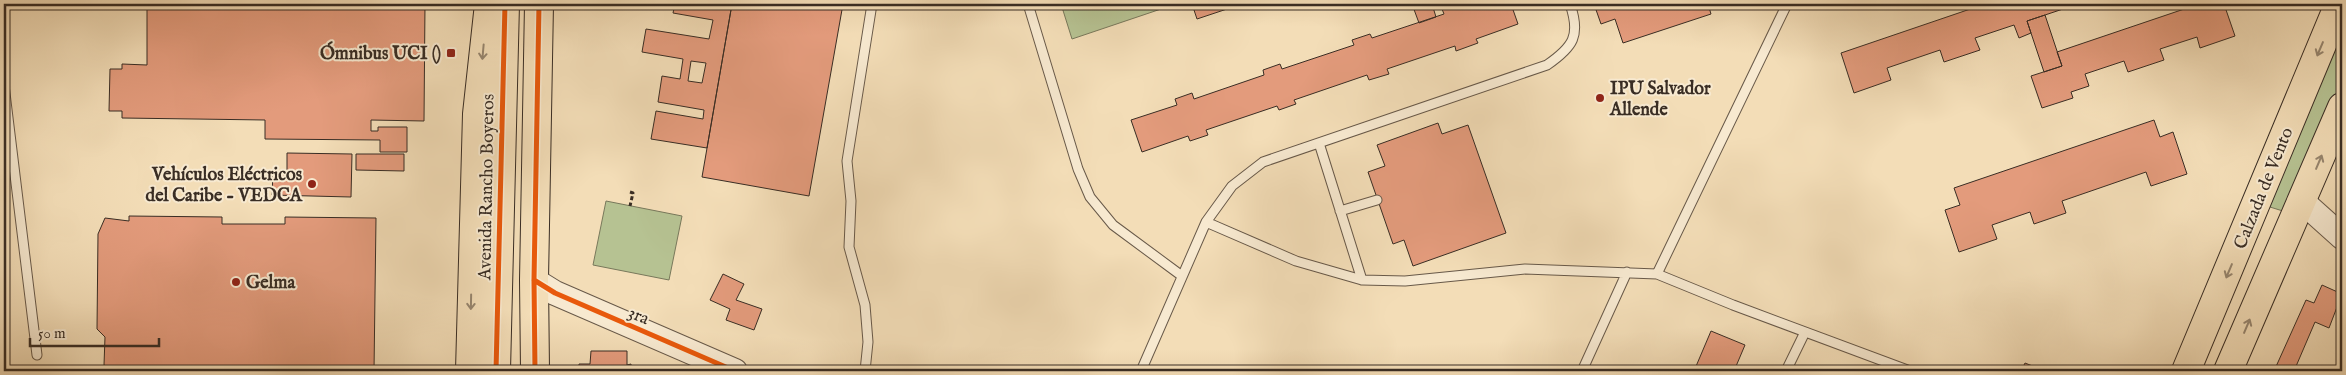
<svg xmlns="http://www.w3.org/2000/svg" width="2346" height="375" viewBox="0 0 2346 375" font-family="'IM FELL English',serif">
  <rect width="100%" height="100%" fill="#f3ddb7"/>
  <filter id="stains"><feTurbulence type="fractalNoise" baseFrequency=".004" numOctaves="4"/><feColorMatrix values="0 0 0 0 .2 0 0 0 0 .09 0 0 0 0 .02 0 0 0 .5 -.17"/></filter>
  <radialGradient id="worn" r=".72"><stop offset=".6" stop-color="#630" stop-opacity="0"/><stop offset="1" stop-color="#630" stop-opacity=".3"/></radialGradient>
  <path fill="#b6c292" stroke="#78785b" d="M1061,4h98l2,5 -89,30z
    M2342,4v103l-56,105 -16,-5 -8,-18z
    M606,201l76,15 -13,64 -76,-15z"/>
  <path fill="#e39b7c" stroke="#392d24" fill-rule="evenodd" d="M147,4h278l-1,117 -53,-1v11h7v-4h29v25h-27v-12l-115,-1v-19l-143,-2v-7h-13l1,-42h12v-5l25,1z
    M675,4h57l-25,144 -56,-9 5,-28 47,8 1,-9 -46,-8 4,-26 18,3 3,-20 -41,-7 4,-23 63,10 4,-19 -40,-7zM691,61l15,2 -4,20 -14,-2z
    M732,4h111l-34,192 -107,-19z
    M1192,4h64l-13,4 -1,-4 -45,15z
    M1412,4h20l4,13 -17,6z
    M1457,4l4,4 13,-4h37l7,20 -42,15 2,4 -22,8 -1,-5 -68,23 2,5 -20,6 -2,-5 -73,25 2,4 -17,6 -2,-4 -71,24 2,5 -18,6 -2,-5 -46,16 -11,-32 46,-15 -2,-6 17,-6 2,6 70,-24 -1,-5 17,-6 2,5 72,-24 -2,-5 18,-6 2,4 72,-24 -2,-5z
    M1594,4h114l3,10 -88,29 -8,-24 -14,5z
    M1985,4h93l-51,17 4,12 -12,5 -5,-13 -39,13 5,12 -36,12 -4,-12 -53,18 4,12 -37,13 -13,-40z
    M2199,4h25l11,32 -35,12 -3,-11 -37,12 4,11 -36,12 -4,-11 -39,13 4,12 -18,6 2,6 -31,10 -11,-32 31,-10 -5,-14z
    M2045,15l17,51 -18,6 -17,-51z
    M2154,120l6,17 13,-5 14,42 -36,12 -5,-14 -84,29 4,12 -32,11 -4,-12 -38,13 5,14 -38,13 -14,-42 15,-5 -6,-17z
    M1438,123l4,11 26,-9 38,108 -93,33 -9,-26 -11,4 -25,-72 17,-6 -8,-21z
    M287,153l65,1 -1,43 -79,-2 1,-22h14z
    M356,154h48v17l-48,-1z
    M129,216l93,1v7h63v-7l91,1 -2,153h-258l-12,-6 1,-28 -8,-8 1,-95 7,-16 24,3z
    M723,274l21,10 -8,16 26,9 -8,21 -28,-10 4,-11 -20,-9z
    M2322,285l20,9 -13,34 -14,-6 -21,49h-20l32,-71 8,3z
    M1711,331l34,14 -11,26h-40z
    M591,351h36v14l4,-1v7h-52v-7h11z
    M2025,363l20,8h-24z"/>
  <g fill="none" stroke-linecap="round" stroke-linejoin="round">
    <g stroke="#685949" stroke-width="11">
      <path id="service" d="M1028,4l50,165 12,28 23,28 69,51
        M4,85l33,270
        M1319,143l43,137
        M1340,211l37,-11
        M1206,222l90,39 66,19 43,1 120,-12 132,5 76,31 177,66
        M1657,274l130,-270
        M865,371l3,-29 -3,-37 -16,-58 2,-46 -4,-40 25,-157
        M1141,371l65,-149 26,-36 31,-24 284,-97c26,-18 34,-29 23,-61
        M1582,371l45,-99
        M1786,371l19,-39"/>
    </g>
    <g stroke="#685949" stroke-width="26">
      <path id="tertiary" d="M2303,202l39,35
        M534,280l21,13 180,78"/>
    </g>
    <g stroke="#392d24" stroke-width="30">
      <path id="primary" d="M2186,371l153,-367
        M2228,371l114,-264"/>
    </g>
    <g stroke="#392d24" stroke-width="30">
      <path id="trunk" d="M470,371l7,-257 12,-110
        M496,371l9,-367
        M535,371l-1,-91 5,-276"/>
    </g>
    <path stroke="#392d24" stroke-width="3" stroke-dasharray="4 2.5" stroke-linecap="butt" d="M630,192l3,1 -3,13"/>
    <use href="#service" stroke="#f7e9d0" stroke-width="9"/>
    <use href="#tertiary" stroke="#f7e9d0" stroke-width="24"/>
    <use href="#primary" stroke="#f3ddb7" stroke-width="28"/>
    <use href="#trunk" stroke="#f3ddb7" stroke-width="28"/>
    <g stroke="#f7e9d0" stroke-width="8">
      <path id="cycleway" d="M534,280l21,13 180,78
        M496,371l9,-367
        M535,371l-1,-91 5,-276"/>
    </g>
    <use href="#cycleway" stroke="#e8590c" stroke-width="5"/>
  </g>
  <defs><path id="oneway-shaft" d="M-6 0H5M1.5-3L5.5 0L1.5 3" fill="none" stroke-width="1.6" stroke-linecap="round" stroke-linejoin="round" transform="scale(1.25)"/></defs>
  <g stroke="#96856e">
    <use href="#oneway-shaft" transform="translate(2320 49) rotate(113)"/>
    <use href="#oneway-shaft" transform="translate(483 52) rotate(95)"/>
    <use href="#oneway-shaft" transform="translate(2319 162) rotate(-67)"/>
    <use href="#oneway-shaft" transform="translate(2229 271) rotate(113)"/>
    <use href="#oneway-shaft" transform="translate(471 302) rotate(91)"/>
    <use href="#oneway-shaft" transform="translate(2247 326) rotate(-67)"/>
  </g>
  <g fill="#8f2418" stroke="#f7e9d0" stroke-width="2">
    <rect x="446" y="48" width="10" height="10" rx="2.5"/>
    <circle cx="1600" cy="98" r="5"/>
    <circle cx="312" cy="184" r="5"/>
    <circle cx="236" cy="282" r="5"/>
  </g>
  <g text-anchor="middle" stroke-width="4" stroke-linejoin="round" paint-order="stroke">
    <g font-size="18" font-weight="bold" fill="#392d24" stroke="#f7e9d0" text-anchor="end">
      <text x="441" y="59">Ómnibus UCI ()</text>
      <text x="1610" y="94" text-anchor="start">IPU Salvador<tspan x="1610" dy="21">Allende</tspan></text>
      <text x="302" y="180">Vehículos Eléctricos<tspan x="302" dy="21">del Caribe - VEDCA</tspan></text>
      <text x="246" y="288" text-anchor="start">Gelma</text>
    </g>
    <g font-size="18" fill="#392d24" stroke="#f7e9d0">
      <text transform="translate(486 187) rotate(-89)" y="6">Avenida Rancho Boyeros</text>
      <text transform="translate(2263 188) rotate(-68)" y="6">Calzada de Vento</text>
      <text transform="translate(639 315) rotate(24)" y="6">3ra</text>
    </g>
  </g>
  <rect width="2346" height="375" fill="none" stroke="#f3ddb7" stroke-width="20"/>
  <rect x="5" y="5" width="2336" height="365" fill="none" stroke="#392d24" stroke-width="2.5"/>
  <rect x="10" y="10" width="2326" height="355" fill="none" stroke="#392d24"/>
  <path d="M30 338v8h129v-8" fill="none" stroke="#392d24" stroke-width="2.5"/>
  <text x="38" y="338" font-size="15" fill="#392d24" stroke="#f7e9d0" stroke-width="4" paint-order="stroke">50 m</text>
  <rect width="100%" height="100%" filter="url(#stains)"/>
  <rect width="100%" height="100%" fill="url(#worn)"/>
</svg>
